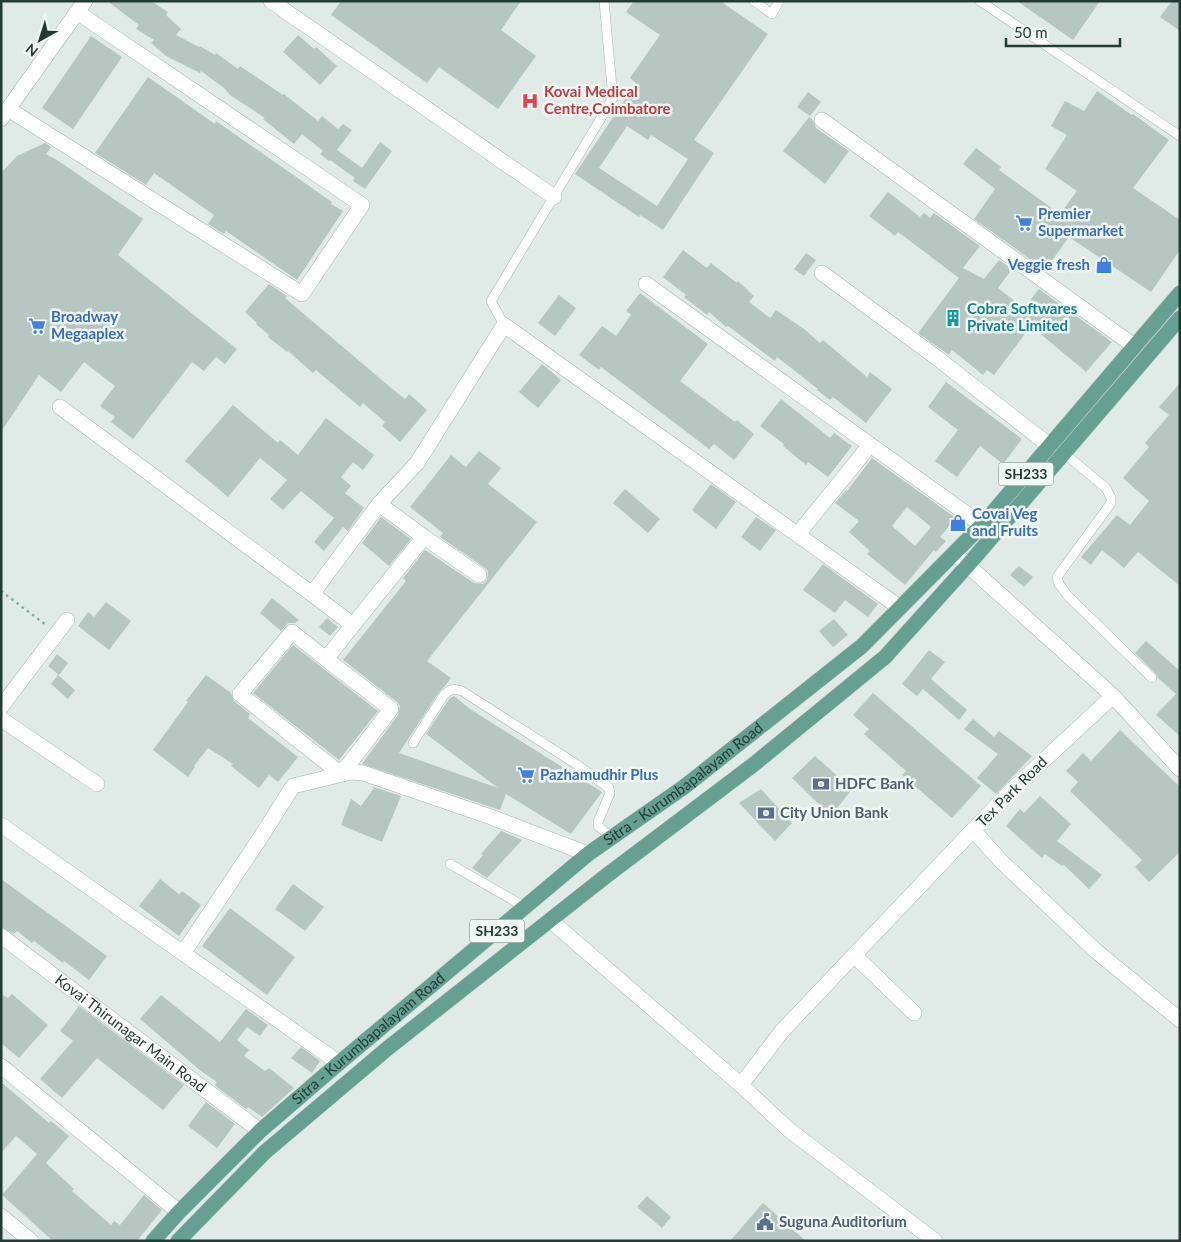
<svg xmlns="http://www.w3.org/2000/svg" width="1181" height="1242" viewBox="0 0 1181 1242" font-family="Lato,sans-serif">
  <rect width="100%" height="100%" fill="#e0ebe7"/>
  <path fill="#b6c6c0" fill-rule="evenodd" d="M107,1h44l17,11 -2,3 15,14 -5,6 23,12 1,-1 15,9 1,-2 22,16 2,-3 43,29 1,-1 34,27 4,-5 16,13 5,-5 9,6 -15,20 25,18 18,-26 12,9 -27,38 -12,-8 2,-3 -25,-18 -1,1 -9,-7 3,-3 -21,-17 -8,10 -31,-25 2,-1 -35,-23 -6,-7 -23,-17 -1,2 -34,-17 -15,-13 3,-3 -18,-11 3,-4z
    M341,1h180l-20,29 35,26 -38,53 -59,-42 -12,16 -96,-68z
    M634,1h86l48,33 -74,106 20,13 -51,77 -23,-15 -1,2 -64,-43 61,-91 -6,-5 30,-43 -34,-23zM627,126l21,14 3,-5 37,24 -31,47 -58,-38z
    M1017,1h83l-27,39z
    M1172,1h8v30l-20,-14z
    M298,35l16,14 2,-2 21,19 -17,19 -37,-33z
    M91,36l31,21 -49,72 -31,-21z
    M148,77l67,47 1,-3 116,81 -1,2 12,7 -46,69 -71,-49 -2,3 -16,-10 6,-9 -60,-42 -8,12 -51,-32z
    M1097,91l35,24 1,-1 36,26 -36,48 47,32v30l-29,42 -82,-55 -24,33 -71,-51 21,-30 -32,-25 13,-16 25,19 -2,3 61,44 17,-23 -32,-22 22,-34 -16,-9 14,-25 19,10z
    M808,92l13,10 -11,14 -13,-9z
    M809,117l4,3 3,8 33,23 -24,33 -42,-33z
    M45,143l6,4 -5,7 11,6 86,59 -25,36 119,94 -12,15 -9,-7 -12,14 -12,-9 -59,77 -22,-17 4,-5 -15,-11 15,-20 -31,-24 -23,30 -22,-17 -38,57v-259l16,-17z
    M888,192l32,25 4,-4 6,5 4,-5 46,33 -17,22 21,11 15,-19 13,9 -14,19 26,20 15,-19 73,53 -26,30 -55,-46 -37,49 -7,-5 -4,5 -31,-25 -3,5 -31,-22 41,-55 -61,-46 -3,4 -26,-20z
    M683,250l24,18 4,-5 26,20 1,-2 16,15 -5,6 21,16 6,-8 28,19 16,14 3,-3 44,37 3,-5 22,17 -26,34 -33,-26 -3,3 -13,-10 1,-1 -41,-32 -2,4 -47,-35 -2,1 -17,-15 -2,3 -23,-18 2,-2 -23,-18z
    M806,253l10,7 -12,16 -10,-7z
    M269,284l18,12 -2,2 111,94 9,7 4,-5 18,16 -27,32 -18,-16 3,-4 -22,-19 -3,4 -44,-37 -3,3 -25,-22 -1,1 -19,-15 1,-2 -13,-11 1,-1 -12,-11z
    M640,293l68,51 -28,37 55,41 2,-2 17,14 -20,26 -20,-16 -5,5 -108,-82 -2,3 -20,-15 23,-29 14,10 15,-21 -5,-4z
    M559,295l17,13 -21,28 -17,-13z
    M542,364l19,16 -23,28 -19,-16z
    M946,382l76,57 -19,25 -23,-18 -23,31 -22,-16 23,-31 -30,-23z
    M1180,383v203l-42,-34 -14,16 -22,-18 -11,15 -10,-8 36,-42 13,10 19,-24 -26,-23 26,-31 -4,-4 24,-28 -10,-8z
    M781,399l49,39 4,-5 18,13 -24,31 -20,-15 -2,3 -23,-19 1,-2 -24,-18z
    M233,405l45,38 2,-3 18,15 28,-37 48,37 -11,15 -10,-8 -12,15 10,9 -6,7 19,15 -16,23 -5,-4 -19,24 -10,-9 20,-24 -33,-27 -18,19 -13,-11 17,-19 -27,-22 -32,39 -43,-36z
    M479,451l22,17 -13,16 49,38 -110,139 24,17 -6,8 -6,6 -40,61 99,35 -72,-54 23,-35 5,-3 16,13 132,83 -31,42 -65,-40 -6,16 -138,-46 36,-49 2,-9 -3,-4 -54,-42 63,-79 -3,-3 22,-28 49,33 9,1 4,-4 1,-9 -3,-3 -45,-31 3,-4 -33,-26 41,-52 15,12z
    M872,458l84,60 -16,19 6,4 -10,11 -2,-2 -29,35 -38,-31 3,-3 -21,-19 10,-11 -24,-18 11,-13 1,1zM907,507l24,20 -16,19 -23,-20z
    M711,484l25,18 -20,27 -24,-19z
    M625,489l35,30 -12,14 -35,-30z
    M381,517l30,22 -22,27 -27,-23z
    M756,517l20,13 -16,21 -19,-14z
    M823,564l55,40 -10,13 -23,-17 -10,13 -32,-23z
    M1019,566l14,11 -9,10 -14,-12z
    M272,598l27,22 -4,3h-7l-7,8 -21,-18z
    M106,602l25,19 -22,29 -31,-24 10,-14 6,5z
    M327,618l11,9 -8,9 -11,-9z
    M834,619l14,16 -15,12 -14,-16z
    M1146,641l34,30v65l-24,-21 20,-21 -18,-16 -2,-4 -21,-21z
    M293,645l85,66 -39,49 -86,-67z
    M929,650l16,12 -14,17 36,31 -8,10 -36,-31 -6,7 -15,-12z
    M57,654l11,9 -9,12 -11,-9z
    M58,675l17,15 -7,9 -17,-15z
    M206,675l25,18 3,8 16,13 -2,4 50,39 -20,25 -9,-7 -10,13 -28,-22 2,-2 -25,-16 -14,18 1,1 -7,10 -35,-27 35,-48 -2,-1z
    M873,693l108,93 -29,32 -50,-43 4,-4 -42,-37 5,-5 -16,-14z
    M973,719l21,18 5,-6 33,25 -36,38 -19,-16 21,-24 -34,-25z
    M1120,730l60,57v65l-31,30 -14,-15 7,-7 -72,-69 8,-9 -12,-11 17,-18 8,8z
    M815,756l37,33 -21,27 -39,-38z
    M371,786l30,10 -19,46 -41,-17 10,-26 10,7 13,-18z
    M761,789l31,34 -17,18 -36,-38z
    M1040,796l31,28 -14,17 45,34 -13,14 -25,-24 -2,1 -17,-12 -3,4 -36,-32 14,-17 4,4z
    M501,831l21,9 -35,38 -15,-10 11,-13 -2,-1z
    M1,879l106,77 -18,24 -25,-19 -1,2 -29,-22 -2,2 -15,-12 -3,3 -13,-7z
    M160,879l19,15 3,-3 19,14 -22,31 -40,-30z
    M293,884l31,23 -19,24 -30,-22z
    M230,908l65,49 -28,38 -65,-49z
    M1,994l7,4 4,-4 36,31 -29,33 -18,-15z
    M161,995l59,47 26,-33 22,16 -8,11 -13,-9 -10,13 12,10 -5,6 21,15 4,-3 25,20 -32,29 -14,-10 -2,2 -29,-22 -2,-2 2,-3 -16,-11 -61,-52z
    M79,1006l105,79 -21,25 -66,-52 -35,40 -22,-19 33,-38 -13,-10z
    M301,1047l19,14 -8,12 -21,-15z
    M1,1082l48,41 2,-2 18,15 -23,27 28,26 -2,2 39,34 3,-4 6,4 24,-30 18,15 -25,31h-84l-51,-46 35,-41 -21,-18 -15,17z
    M206,1102l29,22 -18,24 -29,-22z
    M647,1196l24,21 -9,11 -25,-21z
    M763,1203l43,38h-76z"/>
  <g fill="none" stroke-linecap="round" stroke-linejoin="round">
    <g stroke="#a3b3ae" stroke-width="10">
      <path id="service" d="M754,1l18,13 7,-13
        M980,1l200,135
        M504,325l-13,-24 122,-203 -9,-97
        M1064,453l42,35 5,10v5l-54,74 2,7 9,12 84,82
        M413,743l31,-48c7,-6 10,-7 18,-4l114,73 33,24 1,5 -12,29v4l14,11
        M450,864l75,43"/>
    </g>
    <g stroke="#a3b3ae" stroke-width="16">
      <g id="minor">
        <path d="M271,1l283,196"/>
        <path d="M8,109l294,185 60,-89 -285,-193"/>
        <path d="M1,119l84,-118"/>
        <path d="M822,120l312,226"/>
        <path d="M822,273l115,85 113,88"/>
        <path d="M646,284l336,241"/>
        <path d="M60,407l252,187 67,-90 38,-41 87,-138 395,282"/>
        <path d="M379,504l45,33"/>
        <path d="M798,534l72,-89"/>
        <path d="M312,594l41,31 -27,34 65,50 -42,55 -9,8 -3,-1 -97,-77 52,-62 34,27"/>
        <path d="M353,625l71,-88 55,38"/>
        <path d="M1113,696l67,73"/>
        <path d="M1,707l66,-87"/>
        <path d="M1,719l96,65"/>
        <path d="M1,825l338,238"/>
        <path d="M550,920l191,165 47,44 147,112"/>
        <path id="s1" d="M1,936l259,195"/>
        <path d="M183,953l76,-113 34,-54 58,-14 12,1 128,44 97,37"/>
        <path d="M854,955l60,58"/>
        <path d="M1,1066l178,146"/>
        <path d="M741,1085l41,-54 191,-201"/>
        <path d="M1,1216l30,25"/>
      </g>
    </g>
    <g stroke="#a3b3ae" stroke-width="16">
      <path id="tertiary" d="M954,553l159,143 -98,91 -42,43 29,32 94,89 84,69"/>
    </g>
    <g stroke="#c1c8c6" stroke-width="16">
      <g id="primary">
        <path id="s2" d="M153,1241l26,-29 81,-81 79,-68 249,-209 96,-67 178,-141 120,-121 198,-232"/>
        <path d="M178,1241l87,-89 123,-104 218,-172 147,-111 132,-108 83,-92 212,-247"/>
      </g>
    </g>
    <path stroke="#81aea2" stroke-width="2.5" stroke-dasharray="2.5 4" stroke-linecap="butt" d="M1,591l45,34"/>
    <use href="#service" stroke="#fff" stroke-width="9"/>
    <use href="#minor" stroke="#fff" stroke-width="15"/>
    <use href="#tertiary" stroke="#fff" stroke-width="15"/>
    <use href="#primary" stroke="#66a093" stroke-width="15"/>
  </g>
  <defs>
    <g id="hospital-bare" transform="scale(1.35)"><path d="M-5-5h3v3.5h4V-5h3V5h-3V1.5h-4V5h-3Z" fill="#e0444e" stroke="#f1f8f4" stroke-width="2.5" paint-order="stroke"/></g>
    <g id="supermarket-bare" transform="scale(1.35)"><path d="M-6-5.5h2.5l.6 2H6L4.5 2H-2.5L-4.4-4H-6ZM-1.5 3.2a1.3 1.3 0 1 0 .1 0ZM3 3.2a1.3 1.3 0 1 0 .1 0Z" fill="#3f7fe0" stroke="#f1f8f4" stroke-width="2.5" paint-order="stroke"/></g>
    <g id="shop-bare" transform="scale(1.35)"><path d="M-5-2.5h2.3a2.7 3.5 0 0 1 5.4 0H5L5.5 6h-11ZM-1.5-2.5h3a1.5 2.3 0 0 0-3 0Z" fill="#3f7fe0" stroke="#f1f8f4" stroke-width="2.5" paint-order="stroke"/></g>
    <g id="building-bare" transform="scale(1.35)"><path d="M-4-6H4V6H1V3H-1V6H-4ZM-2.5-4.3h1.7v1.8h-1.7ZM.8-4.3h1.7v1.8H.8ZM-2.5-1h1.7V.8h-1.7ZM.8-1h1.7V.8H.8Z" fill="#0f9aa8" stroke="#f1f8f4" stroke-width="2.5" paint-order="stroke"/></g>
    <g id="bank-bare" transform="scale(1.35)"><path d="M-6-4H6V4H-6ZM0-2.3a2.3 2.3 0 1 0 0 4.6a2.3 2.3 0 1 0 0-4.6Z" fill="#5c6f8a" stroke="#f1f8f4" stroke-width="2.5" paint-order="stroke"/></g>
    <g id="civic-bare" transform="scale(1.35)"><path d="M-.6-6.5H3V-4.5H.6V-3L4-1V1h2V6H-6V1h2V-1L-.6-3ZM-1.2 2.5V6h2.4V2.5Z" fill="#5c6f8a" stroke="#f1f8f4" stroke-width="2.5" paint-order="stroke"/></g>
  </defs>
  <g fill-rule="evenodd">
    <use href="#hospital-bare" x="530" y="101"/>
    <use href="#supermarket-bare" x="1024" y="223"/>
    <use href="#shop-bare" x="1104" y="265"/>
    <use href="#building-bare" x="953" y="318"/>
    <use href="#supermarket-bare" x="37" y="326"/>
    <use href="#shop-bare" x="958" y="523"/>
    <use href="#supermarket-bare" x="526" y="775"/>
    <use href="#bank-bare" x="821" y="784"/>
    <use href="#bank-bare" x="766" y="813"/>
    <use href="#civic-bare" x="765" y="1222"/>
  </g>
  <g text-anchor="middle" stroke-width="5" stroke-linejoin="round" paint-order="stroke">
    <g fill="#f1f8f4" stroke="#5f746e" stroke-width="1">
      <rect x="998.5" y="462.5" width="55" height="23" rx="4"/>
      <rect x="469.5" y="919.5" width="55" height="23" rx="4"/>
    </g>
    <g font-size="14" font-weight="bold" fill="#213b35">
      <text x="1026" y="479">SH233</text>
      <text x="497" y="936">SH233</text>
    </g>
    <g font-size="15" font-weight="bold" fill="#be3a42" stroke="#f1f8f4" text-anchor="start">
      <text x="544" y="97">Kovai Medical<tspan x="544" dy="17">Centre,Coimbatore</tspan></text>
    </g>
    <g font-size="15" font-weight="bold" fill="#366cbe" stroke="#f1f8f4" text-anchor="start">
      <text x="1038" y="219">Premier<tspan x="1038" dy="17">Supermarket</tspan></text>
      <text x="1090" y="270" text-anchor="end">Veggie fresh</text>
      <text x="51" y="322">Broadway<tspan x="51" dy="17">Megaaplex</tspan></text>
      <text x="972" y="519">Covai Veg<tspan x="972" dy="17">and Fruits</tspan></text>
      <text x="540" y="780">Pazhamudhir Plus</text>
    </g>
    <g font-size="15" font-weight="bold" fill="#0d838f" stroke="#f1f8f4" text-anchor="start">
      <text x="967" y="314">Cobra Softwares<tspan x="967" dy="17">Private Limited</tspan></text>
    </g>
    <g font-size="15" fill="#213b35" stroke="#f1f8f4">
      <text dy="5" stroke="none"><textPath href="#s2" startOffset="701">Sitra - Kurumbapalayam Road</textPath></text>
      <text transform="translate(1012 792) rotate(-45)" y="5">Tex Park Road</text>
      <text dy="5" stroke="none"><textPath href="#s1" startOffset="162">Kovai Thirunagar Main Road</textPath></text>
      <text dy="5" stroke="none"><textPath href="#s2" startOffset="296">Sitra - Kurumbapalayam Road</textPath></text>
    </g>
    <g font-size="15" font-weight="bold" fill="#4e5e75" stroke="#f1f8f4" text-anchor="start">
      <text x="835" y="789">HDFC Bank</text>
      <text x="780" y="818">City Union Bank</text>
      <text x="779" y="1227">Suguna Auditorium</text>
    </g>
  </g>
  <rect width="1181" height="1242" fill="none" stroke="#213b35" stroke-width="5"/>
  <g transform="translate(40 40) rotate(219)" stroke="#f1f8f4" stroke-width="4" paint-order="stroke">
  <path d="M0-4L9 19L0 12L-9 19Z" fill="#213b35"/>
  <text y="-8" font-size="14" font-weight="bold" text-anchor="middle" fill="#213b35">N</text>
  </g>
  <path d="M1006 38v8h114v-8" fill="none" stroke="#213b35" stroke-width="2.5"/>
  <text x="1014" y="38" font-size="15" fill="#213b35" stroke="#f1f8f4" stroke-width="4" paint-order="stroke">50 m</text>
</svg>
